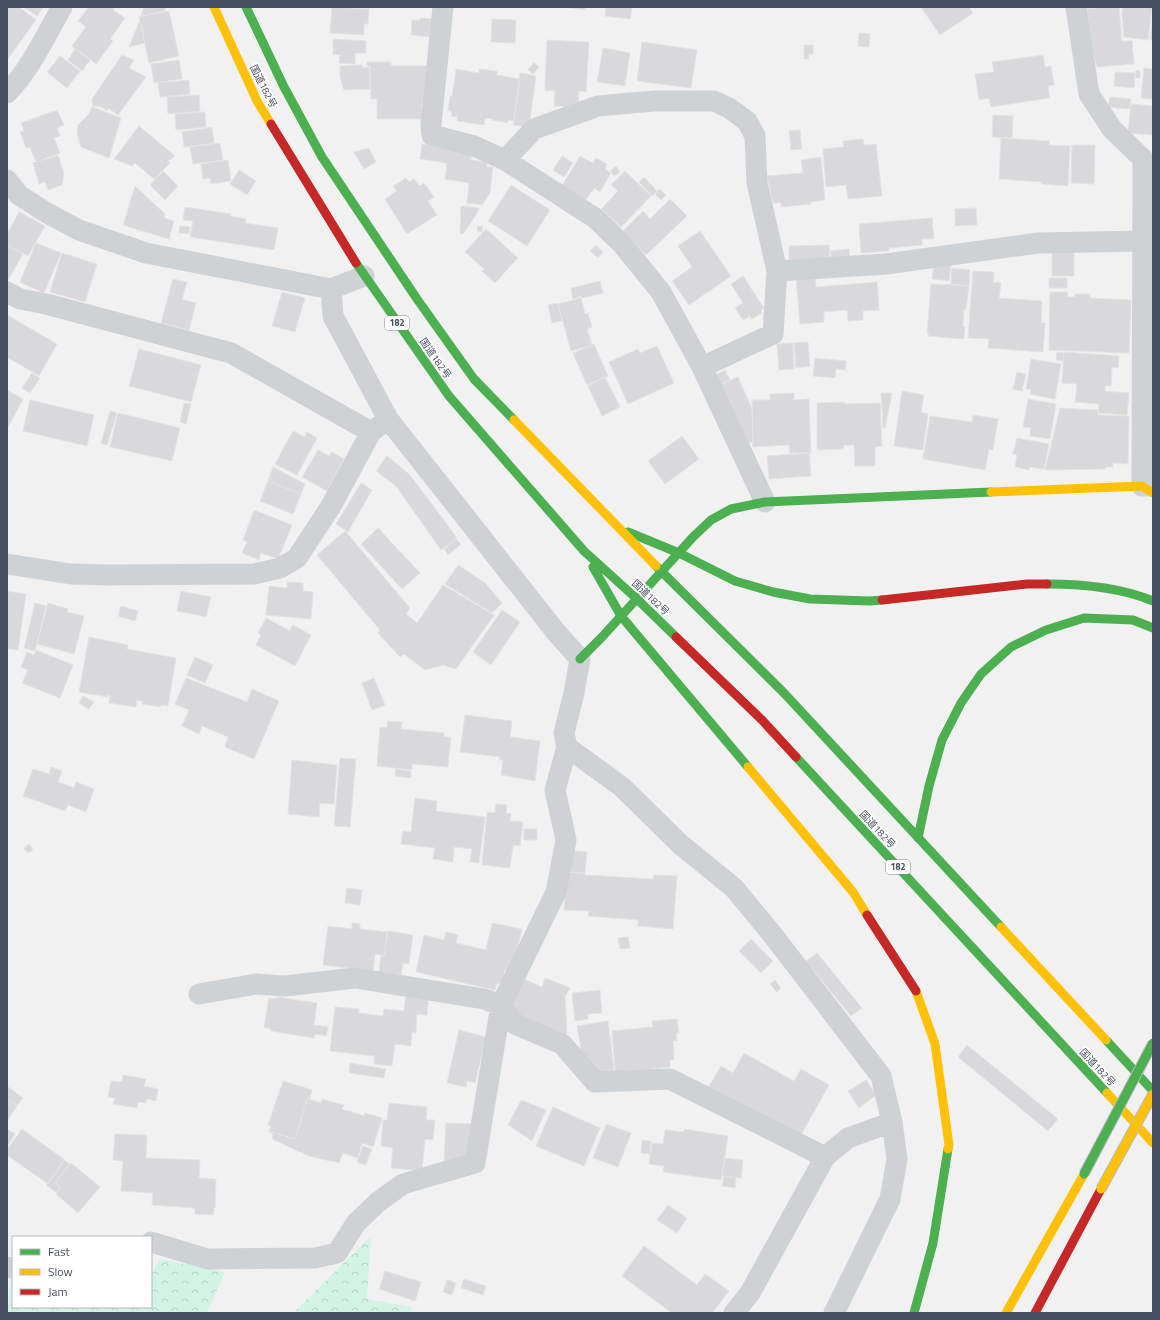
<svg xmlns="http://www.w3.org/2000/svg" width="1160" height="1320" viewBox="0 0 1160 1320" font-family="'Titillium Web','Noto Sans JP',sans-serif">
  <defs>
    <pattern id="forest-crowns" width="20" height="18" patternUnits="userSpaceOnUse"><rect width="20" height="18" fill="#d3f3e4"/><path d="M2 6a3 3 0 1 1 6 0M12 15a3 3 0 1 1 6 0" fill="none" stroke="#b6d2c6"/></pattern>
  </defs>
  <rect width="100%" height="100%" fill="#f2f1f1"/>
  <path fill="url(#forest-crowns)" d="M371,1236l-4,63 45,8 -1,6h-118z
    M160,1259l65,13 -18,41h-200l4,-36h2v30h138v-31z"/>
  <path fill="#d9d9db" stroke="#e3e3e4" d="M7,7h12l17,13 -29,40z
    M24,7h19l-6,9z
    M89,7h26l-2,3 12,8 -15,21 3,2 -17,23 -24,-18 14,-19 -8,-6z
    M144,7h21v4l-24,5z
    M332,7l37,2 -1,15h-4v11l-34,-2z
    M562,7h24v3z
    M606,7h26l-2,12 -25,-3z
    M921,7h48l4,6 -33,22z
    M1106,7h13l3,34h10l2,23 -37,3 -6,-22 -4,-36z
    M1123,7h29l-4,33 -24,-3 -2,-23z
    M169,11l10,45 -30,7 -10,-46z
    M1153,12v28h-3z
    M420,18l13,1 -1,18 -21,-2 1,-15h8z
    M492,19l24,1 -1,23 -24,-1z
    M140,20l5,23 -16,4z
    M859,33l11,1 -1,13 -11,-1z
    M333,39l33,2v12h-11v11l-16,-1 1,-8 -7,-1z
    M547,40l42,2 -3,50 -7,-1 -1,16 -24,-1 1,-15 -10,-1z
    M642,42l55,8 -6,38 -54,-7z
    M804,45h9v9h-5l1,5h-5z
    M603,48l27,5 -5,33 -28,-4z
    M75,49l15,11 -8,11 -14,-11z
    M122,55l12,5 -5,8 17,9 -28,38 -10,-7 -1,3 -5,-4 -9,-1 -1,-7z
    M1043,55l2,12 6,-1 3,19 -6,1 2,12 -59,9 -2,-9 -10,2 -4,-26 19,-2 -2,-10z
    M60,56l20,15 -13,17 -20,-16z
    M179,60l3,19 -28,4 -3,-19z
    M367,62h24v4h36l-1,36h-4v17h-45v-20h-6l-1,-33h-3z
    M534,62l5,5 -6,7 -5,-4z
    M362,65l1,3 6,-1 1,22 -26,1 -4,-13v-11z
    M1144,68l9,1v30l-12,-1z
    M456,69l23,4v-4l18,2v4l23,4 -6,42 -6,-1v3l-16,-3v-1l-7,-1 -1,7 -27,-4 1,-4 -7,-1 1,-5h-4l2,-15h2z
    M1136,70l4,1v7h-4z
    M1115,72l20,1 -1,15 -20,-2z
    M520,73l16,3 -7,51 -16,-2z
    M189,80l1,14 -30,3 -2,-14z
    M199,95l1,16 -32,3 -1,-17z
    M1110,97l21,2 -1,10 -22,-2z
    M1131,104l22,2v29l-25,-2z
    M92,107l29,11 -12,40 -28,-11 -4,-13 1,-9 11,-11z
    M57,110l7,15 -7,3 3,8 -6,2 6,15 -24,9 -6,-15 -4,1 -6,-16 4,-1 -3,-8z
    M205,112l1,15 -30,3 -1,-16z
    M993,115l20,1 -1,22 -20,-1z
    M139,126l36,30 -7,5 2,2 -16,16 -19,-16 -3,3 -18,-7z
    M212,127l2,16 -30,4 -2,-15z
    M800,130l2,19 -11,1 -2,-19z
    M1001,138l49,3 -1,4 21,1 -2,40 -26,-2v-2l-43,-3z
    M863,139l1,6 12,-1 6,52 -34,3 -2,-14 -20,2 -3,-38 21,-2 -1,-6z
    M220,143l3,17 -30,4 -3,-17z
    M422,144l50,7 -1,9 16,2v5h6l-3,26 -8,12 -15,-2 2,-20 -24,-4 2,-16 -27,-4z
    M1072,145h23l-1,39 -23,-1z
    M369,148l7,14 -12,7 -10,-17z
    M58,155l6,19 -2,11 -14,5 -3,-8 -6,2 -6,-21z
    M562,156l11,7 -9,14 -11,-7z
    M580,156l13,7 3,-5 11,6 -2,5 6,4 -11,19 -6,-4 -8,12 -24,-14z
    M821,157l4,43 -14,2v2l-30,3v-4h-8l-6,-27 36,-3 -2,-13z
    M228,160l3,21 -20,3 -1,-6 -7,1 -2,-15z
    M616,166l4,6 -6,4 -4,-5z
    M239,170l17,11 -9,14 -17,-11z
    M163,171l15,15 -13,14 -15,-15z
    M625,171l26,25 -30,31 -20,-18 17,-18 -7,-6z
    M644,177l13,14 -5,5 -13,-14z
    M406,178l3,4 5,-3 5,7 5,-3 10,14 -6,4 9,14 -30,19 -22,-35 12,-8 -4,-5z
    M511,185l39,25 -23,36 -39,-25z
    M135,186l30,28 -1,4 10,3 -5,18 -46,-14z
    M659,189l7,6 -5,5 -6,-6z
    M670,199l17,17 -41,39 -23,-24 20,-20 7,8z
    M461,206l18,2 -3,7 -13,19 -3,-1z
    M185,207l46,7v2l15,3 -1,4 33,5 -4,22 -84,-13 3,-16 -10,-1z
    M976,208l1,17 -22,1v-17z
    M19,212l26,14 -17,30 -21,-11v-11z
    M932,218l2,21h-12v6l-33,3v3l-28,2 -2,-29z
    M180,226l10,1 -1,7 -10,-1z
    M482,226l1,5 -5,1 -1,-5z
    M486,229l32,29 -23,25 -13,-12 2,-2 -19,-17z
    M700,231l31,45 -42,29 -17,-24 20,-14 -14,-21z
    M36,243l25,10 -17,40 -24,-11z
    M7,245l16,9 -16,28z
    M596,245l7,7 -5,6 -8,-7z
    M829,245l1,16h-41v-15z
    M849,249l1,9 -19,2 -1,-9z
    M1052,251h22v25h-22z
    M62,253l35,11 -12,38 -35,-10z
    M934,263l17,2 -2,16 -17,-2z
    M952,268l18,2 -1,16 -18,-2z
    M973,271l21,1 -1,10 8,1 -2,15 43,3 -1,22h4l-2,29 -55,-4 1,-9 -21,-1z
    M743,276l21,32 -3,2 1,3 -10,6 -2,-3 -7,4 -8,-12 8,-5 -12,-19z
    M815,277l1,10 61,-5 2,28 -16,1v9l-15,1 -1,-11 -23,2v10l-24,2 -4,-46z
    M1049,278h18v10h-18z
    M173,279l14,3 -5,17 14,4 -7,27 -28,-7z
    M600,281l3,12 -21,5 -1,-2 -8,3 -2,-11z
    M931,284l14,1v-1l24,2 -3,23h-2l-1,18h2l-1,12 -36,-3 1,-4 -2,1z
    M282,292l23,6 -10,34 -23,-6z
    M1050,292h18l-1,5h8v-3h15v4l41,2 -2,53 -80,-3z
    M581,298l4,16 3,-1 4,14 -5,2 5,16 -21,6 -13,-47z
    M558,303l4,18 -10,2 -4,-18z
    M7,315l50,29 -18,32 -32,-19z
    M808,342l2,24 -14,2 -2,-25z
    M793,343l1,26 -15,1 -2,-26z
    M594,344l14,32 -21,9 -14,-32z
    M657,346l17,37 -46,21 -19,-42 29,-13 2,4z
    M139,349l62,16 -10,37 -62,-16z
    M1057,352l7,1 -1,8 -7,-1z
    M1064,352l55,4 -1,12 -6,-1 -1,19h-6v5l24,2 -2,22 -29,-2 1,-9 -24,-2 2,-18 -15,-1z
    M815,358l31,3 -1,9 -9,-1 -1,9 -22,-2z
    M1031,359l30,5 -6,35 -25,-5 1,-5h-5z
    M725,370l5,10 -12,5 -4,-9z
    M1017,372l9,2 -4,17 -9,-2z
    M32,373l8,5 -10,15 -8,-5z
    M605,377l15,30 -18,9 -14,-30z
    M738,377l14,32 1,33 -8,1 -26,-58z
    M7,390l16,9 -16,30z
    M902,391l22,4 -3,17 7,2 -5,36 -29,-4z
    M794,393v7l15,-1 2,54h-21l-1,-8 -36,2 -1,-47h18v-6z
    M881,393h11l-7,35h-2z
    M1028,399l28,5 -6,35 -20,-3 1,-8 -8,-1z
    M30,400l64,15 -7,31 -64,-15z
    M845,402l-1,2 36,-1 2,43 -7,1v19h-20l-1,-21h-10l-1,4 -26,1v-47z
    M184,403l7,1 -5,20 -6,-2z
    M1060,408l38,2v5l31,1 -1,48 -15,-1v4h-7l-1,2 -60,1z
    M110,411l7,2 -10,32 -6,-2z
    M118,413l62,15 -8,33 -62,-14z
    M973,415l25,4 -5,31 -4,-1 -4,21 -62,-11 7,-43 42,6z
    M293,431l12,6 2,-5 10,6 -20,37 -22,-11z
    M682,436l17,23 -34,25 -17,-23z
    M1017,438l32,6 -5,25 -15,-2v3l-14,-3 2,-12 -4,-1z
    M318,450l11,6 3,-4 12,7 -17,32 -25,-14z
    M809,453l2,23 -42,3 -2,-23z
    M387,456l22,18 32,42 16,22 -16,12 -45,-64 -20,-15z
    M273,467l32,17 -4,10 -33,-13z
    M268,481l33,13 -8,20 -33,-13z
    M361,483l11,7 -24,42 -12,-8z
    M254,510l38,15 -14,34 -17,-6 -2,7 -17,-7 5,-11 -4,-2z
    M378,528l42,45 -18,16 -41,-45z
    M345,531l65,77 -4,6 11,9 26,-38 51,30 -38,54 -13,-4 -18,5 -21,-16 -4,3 -22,-24 2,-3 -63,-75z
    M456,539l5,5 -13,11 -4,-6z
    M458,565l27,18 17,20 -10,10 -47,-29z
    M287,582l16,1v8l10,1 -2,27 -45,-4 3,-29 18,2z
    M7,591l19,3 -8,56 -11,-1z
    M181,591l30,6 -5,20 -29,-6z
    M35,603l11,3 -11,45 -11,-3z
    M48,603l20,6 -1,3 17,4 -10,38 -37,-10z
    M121,606l17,5 -3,10 -17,-5z
    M502,610l18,12 -29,43 -18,-13z
    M266,618l24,13 3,-6 18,10 -16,31 -39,-21 5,-10 -3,-2z
    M89,637l39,8 -1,4 49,9 -8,48 -7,-1 -1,2 -18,-3v-3l-5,-1 -1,7 -27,-4 1,-8h-2v2l-29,-5z
    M36,650l37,15 -13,33 -38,-15 6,-13 -7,-3 6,-15 7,3z
    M195,657l18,8 -8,18 -18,-8z
    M186,678l61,24 5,-13 27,12 -25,58 -29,-12 3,-10 -26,-11 -3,8 -17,-8 7,-16 -14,-6z
    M374,678l11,27 -13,5 -10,-27z
    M83,696l11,6 -5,7 -10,-6z
    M465,715l47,6 -2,16 30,4 -5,40 -34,-6 2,-15h-4l1,-3 -40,-5z
    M388,721l14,1 -1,7 43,4v4h7l-3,30 -36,-3v6l-35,-4 3,-39 7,1z
    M340,758l16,1 -6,68 -16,-1z
    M292,760l45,5 -3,39 -14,-1 -1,14 -31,-3z
    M51,767l11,4 -4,11 16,6 2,-6 18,7 -8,23 -18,-7 -3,6 -42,-15 10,-27 16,5z
    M396,769l15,2v7l-16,-2z
    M415,798l22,3 -1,10 49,6 -6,46 -9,-1 2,-13 -18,-2 -1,15 -20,-3 2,-11 -34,-4 2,-13 8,1z
    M496,804l11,1 -1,8 5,1 -1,7 13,1 -3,24 -7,-1 -3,23 -28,-3 5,-53 8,1z
    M524,829h13v11h-13z
    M29,844l4,6 -5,3 -4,-5z
    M566,850l21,2 -2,21 -20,-1z
    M566,872l19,1v2l68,4 1,-4 23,1 -4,53 -35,-3v-6l-50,-4 1,-5 -25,-1z
    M347,888l15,2 -2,15 -15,-2z
    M352,923l8,1v5l27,3 -3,24 -9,-2 -2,17 -50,-6 5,-39 24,3z
    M492,923l30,6 -7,28 -5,13 -5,-1 -3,15 -5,-1 -2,7 -79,-18 8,-37 20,5 2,-8 12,3 -2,8 30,7z
    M388,931l25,4 -4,29 -6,-1 -2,12 -22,-3 2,-16h3z
    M628,937l2,11 -10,1 -2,-11z
    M751,939l22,22 -12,12 -22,-22z
    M817,953l45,55 -11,8 -45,-55z
    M522,978l20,9 3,-9 25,10 -5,9 2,36 -6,4 -53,-27z
    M775,980l6,8 -4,4 -7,-8z
    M600,990l2,23 -14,1v5l-13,2 -3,-28z
    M406,991l23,3 -2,21 -10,-1 -1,19 -4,-1 -1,14 -16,-2 -3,22 -18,-2 1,-8 -45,-5 5,-44 24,2v4l24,3 1,-7 20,2z
    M277,997l40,6 -3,22 14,2 -2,9 -11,-2 -1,4 -43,-7v-2l-7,-2 5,-29 7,1z
    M677,1019l2,14h-3l1,8h-4l1,18 -4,1v7l-19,2 1,8 -36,2 -4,-48 41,-4 -1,-6z
    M608,1021l7,56 -16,-4 -17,-18 -5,-29z
    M459,1030l27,7 -11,46 -8,-2 -1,6 -19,-4z
    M967,1045l91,74 -10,12 -90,-74z
    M744,1053l50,28 7,-12 28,16 -31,55 -91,-50 14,-24 12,7z
    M350,1063l36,6 -2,9 -35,-5z
    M123,1075l23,4 -2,7 14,3 -2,12 -9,-2 -1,4 -8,-1 -1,6 -24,-4 2,-6 -7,-1 3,-16 11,1z
    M866,1080l10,15 -17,13 -11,-17z
    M283,1081l29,9 -2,8 -2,-1 -13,42 -26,-8 2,-5 -3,-1z
    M8,1087l15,11 -6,8 -10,-8z
    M308,1097l2,1 -1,1 12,4 1,-4 22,6 -2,4 22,7 1,-3 17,5 -9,29 -11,-4 -4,15 -15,-5 -4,10 -30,-7 -37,-17 1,-4 -4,-4 26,8z
    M7,1098l10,8 -10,15z
    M521,1100l25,10 -14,31 -24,-16z
    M389,1103l38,4 -1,13h9l-2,20 -8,-1 -3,32 -31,-3 2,-20 -12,-2 2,-26h4z
    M553,1107l47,21 -16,38 -48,-20z
    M446,1123l27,1 -3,35 -26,2z
    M606,1124l25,9 -13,34 -25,-9z
    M7,1129l8,5 -8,13z
    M22,1129l43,31 -17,24 -41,-29v-5z
    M684,1129l44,7 -7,44 -58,-8 1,-6 -15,-2 3,-21 11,1 2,-14 19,2z
    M115,1134l32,1 -1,23 54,2 -1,18 17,1 -1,29h-1l-1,7 -18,-1v-6l-43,-3 1,-12 -32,-2 2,-30 -10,-1z
    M642,1140l9,1 -1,13 -9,-1z
    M363,1146l9,3 -6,16 -9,-3z
    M725,1158l18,2 -2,18 -19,-2z
    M64,1160l6,4 -15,18 6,5 -4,6 -11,-8z
    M71,1163l29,24 -22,26 -22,-19 5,-7 -6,-5z
    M724,1176l12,2 -1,10 -13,-2z
    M668,1205l19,13 -10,15 -20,-13z
    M644,1246l53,39 8,-11 24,17 -17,22h-40l-50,-37z
    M385,1271l36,11 -6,19 -36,-12z
    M464,1279l22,7 -3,9 -22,-7z
    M447,1280l9,3 -4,12 -9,-3z"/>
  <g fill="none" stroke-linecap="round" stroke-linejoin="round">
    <path stroke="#cfd2d5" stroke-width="21" d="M443,7l-12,117 1,11 42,11 31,14 90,58 27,26 39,48 41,75 63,135
      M1076,7l13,87 23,35 31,30 -1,327h11
      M7,93c24,-25 38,-56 55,-86
      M505,160l29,-31 64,-23 56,-5h60l15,7 18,13 8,15 2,47 20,88 -4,63 -71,33
      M7,180l12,15 28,18 32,17 67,23 185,36 33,-13
      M777,271l109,-7 152,-21 105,-2
      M331,289l2,27 55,103 168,213 24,27 -6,34 -10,40 3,14 55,40 58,57 54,44 38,46 109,142 11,46 5,37 -7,40 -56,114
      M7,292l13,7 26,5 185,49 140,79
      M7,564l64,10 36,1 147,-1 26,-6 17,-10 34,-52 40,-74 17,-13
      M199,994l57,-10 29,2 70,-8 129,21 17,6 14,19 47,20 33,38 75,-3 155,78
      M151,1242l57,17 107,-1 22,-5 19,-30 22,-21 25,-18 72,-21 26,-158 55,-113 10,-52 -11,-50 12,-43
      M7,1267l6,1
      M734,1313l16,-20 75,-136 23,-19 44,-16"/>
    <path stroke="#4caf50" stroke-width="9" d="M246,7l38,80 38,70 95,142 57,80 40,41
      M356,263l93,133 135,155 53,48 39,38
      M628,532l51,21 56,28 38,11 37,7 60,2 12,-1
      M656,566l128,127 217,234
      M593,567l28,49 127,151
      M1047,584c34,0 75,4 106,17
      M580,659l22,-22 91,-100 18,-17 20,-11 34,-7 226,-10
      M796,757l311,336
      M918,838l11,-52 13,-46 19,-37 20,-29 30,-27 35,-17 38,-12 49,2 20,8
      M1106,1040l47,51
      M914,1313l19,-70 15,-94"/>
    <path stroke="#ffc107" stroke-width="9" d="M214,7l43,94 14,23
      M514,420l142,146
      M991,492l151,-6 11,7
      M748,767l105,125 14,23
      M1001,927l105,113
      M916,991l19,53 14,101 -1,4
      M1107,1093l46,50
      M1006,1313l78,-139"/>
    <path stroke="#c62828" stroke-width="9" d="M271,124l85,139
      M882,600l145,-16h20
      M676,637l86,83 34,37
      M867,915l49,76
      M1035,1313l66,-124"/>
    <g stroke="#b5b9c2" stroke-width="11" stroke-linecap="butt">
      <path id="fast-bridge" d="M1084,1174l69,-131"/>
    </g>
    <g stroke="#b5b9c2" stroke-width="11" stroke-linecap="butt">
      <path id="slow-bridge" d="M1101,1189l52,-95"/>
    </g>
    <use href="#fast-bridge" stroke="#4caf50" stroke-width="9"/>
    <use href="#slow-bridge" stroke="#ffc107" stroke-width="9"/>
  </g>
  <g text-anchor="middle" stroke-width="3.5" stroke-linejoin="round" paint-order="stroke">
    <g fill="#fff" stroke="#7e8490" stroke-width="1">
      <rect x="385" y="316" width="24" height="14" rx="3"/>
      <rect x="886" y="860" width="24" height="14" rx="3"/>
    </g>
    <g font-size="9" font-weight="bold" fill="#465060">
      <text x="397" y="326">182</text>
      <text x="898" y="870">182</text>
    </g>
    <g font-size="10" fill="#465060" stroke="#fff">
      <text transform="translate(264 86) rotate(63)" y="4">国道182号</text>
      <text transform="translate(436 358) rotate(55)" y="4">国道182号</text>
      <text transform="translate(651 597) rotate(43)" y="4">国道182号</text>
      <text transform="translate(878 829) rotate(47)" y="4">国道182号</text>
      <text transform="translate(1098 1067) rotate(47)" y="4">国道182号</text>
    </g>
  </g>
  <rect width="1160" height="1320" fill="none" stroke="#465060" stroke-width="16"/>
  <rect x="12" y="1236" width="140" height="72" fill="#ffffff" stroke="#b5b9bf"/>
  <rect x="20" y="1249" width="20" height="6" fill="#4caf50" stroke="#b5b9bf"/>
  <text x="48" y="1256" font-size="12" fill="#465060">Fast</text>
  <rect x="20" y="1269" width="20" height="6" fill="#ffc107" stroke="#b5b9bf"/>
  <text x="48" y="1276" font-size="12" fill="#465060">Slow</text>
  <rect x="20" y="1289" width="20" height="6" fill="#c62828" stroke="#b5b9bf"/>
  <text x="48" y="1296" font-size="12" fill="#465060">Jam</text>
</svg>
